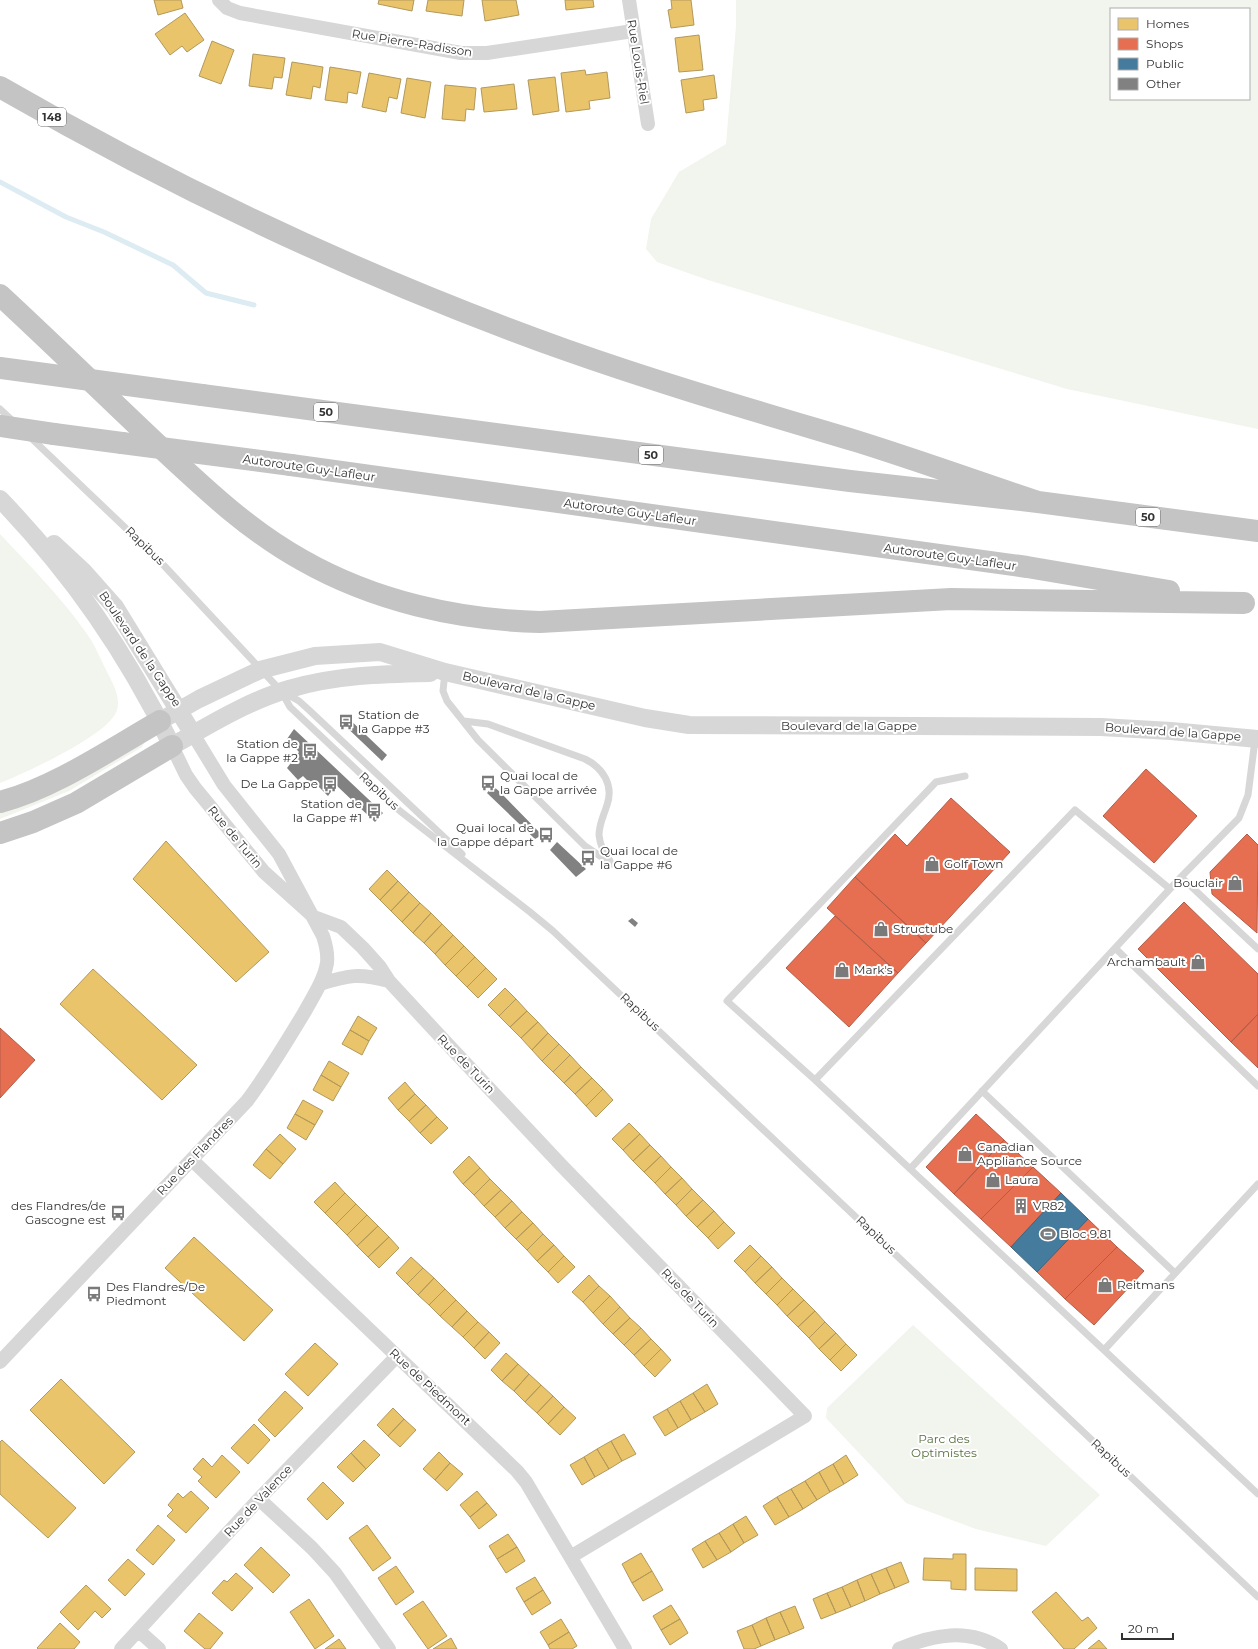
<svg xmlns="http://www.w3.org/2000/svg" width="1258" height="1649" viewBox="0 0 1258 1649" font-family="Montserrat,sans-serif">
  <rect width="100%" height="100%" fill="#fff"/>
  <path fill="#f1f5ed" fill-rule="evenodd" d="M736,0h522v429l-191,-40 -359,-109 -51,-18 -11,-13 5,-30 28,-47 47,-28 10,-118zM1111,9h138v90h-138z
    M0,534c30,32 67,69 91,106 6,10 10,20 15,30 6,12 15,26 11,40 -6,24 -94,64 -117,73z
    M145,741l-3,6 -73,44 -69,28v-9z
    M913,1325l187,170 -54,51 -70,-17 -70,-26 -80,-85 1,-10z"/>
  <path fill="#e9c46a" stroke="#b2985a" d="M154,0h27l2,8 -25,7z
    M379,0h35l-2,11 -34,-7z
    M428,0h36l-2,16 -36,-5z
    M482,0h34l3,15 -34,6z
    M565,0h28l1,7 -28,3z
    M671,0h20l3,25 -23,3 -3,-18 4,-1z
    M185,13l19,27 -17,12 -5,-6 -12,9 -15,-21z
    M699,35l4,35 -24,2 -4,-34z
    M212,41l22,9 -13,34 -22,-8z
    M253,54l32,4 -3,20 -8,-1 -2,12 -23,-3z
    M292,62l31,5 -3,21 -7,-2 -2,13 -25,-4z
    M330,67l31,5 -4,22 -9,-2 -1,11 -22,-3z
    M585,70l1,5 21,-3 3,26 -21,3 1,8 -24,3 -5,-39z
    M369,73l32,6 -4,20 -8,-2 -3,15 -24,-5z
    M714,75l3,23 -14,2 1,10 -18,3 -5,-33z
    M555,77l4,34 -26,4 -5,-35z
    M407,78l24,4 -6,36 -24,-5z
    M514,84l3,25 -33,3 -3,-24z
    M445,85l31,3 -2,22 -8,-1 -1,12 -23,-2z
    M166,841l103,111 -33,30 -103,-103z
    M387,870l11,11 -18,19 -11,-11z
    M398,881l11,11 -18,19 -11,-11z
    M409,892l11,11 -18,19 -11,-11z
    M420,903l11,10 -18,20 -11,-11z
    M431,913l11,11 -18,19 -11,-10z
    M442,924l11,11 -18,19 -11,-11z
    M453,935l11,11 -19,19 -10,-11z
    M464,946l11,11 -19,19 -11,-11z
    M475,957l11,11 -19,19 -11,-11z
    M486,968l11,11 -19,19 -11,-11z
    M93,969l104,96 -35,35 -102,-96z
    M505,988l11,11 -17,17 -11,-11z
    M516,999l11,12 -17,16 -11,-11z
    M527,1011l11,11 -17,16 -11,-11z
    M358,1016l19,12 -8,13 -19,-11z
    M538,1022l10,11 -16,17 -11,-12z
    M350,1030l19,11 -7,14 -20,-11z
    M548,1033l11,11 -17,17 -10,-11z
    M559,1044l11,11 -17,17 -11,-11z
    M570,1055l11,12 -17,16 -11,-11z
    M329,1061l20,12 -8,14 -20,-12z
    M581,1067l11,11 -17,16 -11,-11z
    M321,1075l20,12 -8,14 -20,-11z
    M592,1078l11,11 -17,17 -11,-12z
    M405,1082l10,12 -17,16 -10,-12z
    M603,1089l10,11 -17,17 -10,-11z
    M415,1094l11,11 -17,16 -11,-11z
    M303,1100l20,11 -8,14 -20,-11z
    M426,1105l11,12 -17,16 -11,-12z
    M295,1114l20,11 -9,15 -19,-12z
    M437,1117l11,11 -17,16 -11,-11z
    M629,1123l11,11 -17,16 -11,-11z
    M280,1134l16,15 -13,15 -17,-15z
    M640,1134l10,11 -17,16 -10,-11z
    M650,1145l11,11 -17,16 -11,-11z
    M266,1149l17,15 -13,15 -17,-14z
    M469,1156l11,12 -17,16 -10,-12z
    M661,1156l10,11 -16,16 -11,-11z
    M671,1167l11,11 -17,16 -10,-11z
    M480,1168l10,11 -16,16 -11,-11z
    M682,1178l10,11 -16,16 -11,-11z
    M490,1179l11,11 -17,16 -10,-11z
    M335,1182l10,11 -20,20 -11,-11z
    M692,1189l11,11 -17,16 -10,-11z
    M501,1190l11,11 -17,16 -11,-11z
    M345,1193l11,11 -20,20 -11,-11z
    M703,1200l11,11 -17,16 -11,-11z
    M512,1201l10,11 -17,16 -10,-11z
    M356,1204l11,11 -20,20 -11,-11z
    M714,1211l10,11 -16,16 -11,-11z
    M522,1212l11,11 -17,16 -11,-11z
    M367,1215l11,11 -21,20 -10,-11z
    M724,1222l11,11 -17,16 -10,-11z
    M533,1223l10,11 -16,16 -11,-11z
    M378,1226l11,11 -21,20 -11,-11z
    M543,1234l11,11 -17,16 -10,-11z
    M194,1237l79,73 -29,31 -79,-73z
    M389,1237l10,11 -20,20 -11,-11z
    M554,1245l10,11 -16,16 -11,-11z
    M750,1245l11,11 -16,16 -11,-11z
    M564,1256l11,11 -17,16 -10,-11z
    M761,1256l11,11 -17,16 -10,-11z
    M411,1257l12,11 -16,16 -11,-11z
    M772,1267l10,11 -16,16 -11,-11z
    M423,1268l11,10 -16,17 -11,-11z
    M589,1275l10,11 -16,16 -11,-10z
    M434,1278l11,11 -16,16 -11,-10z
    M782,1278l11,11 -16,16 -11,-11z
    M599,1286l11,10 -17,17 -10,-11z
    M445,1289l11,11 -16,16 -11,-11z
    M793,1289l11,11 -17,16 -10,-11z
    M610,1296l10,11 -17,17 -10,-11z
    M456,1300l11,11 -15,16 -12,-11z
    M804,1300l11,11 -17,16 -11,-11z
    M620,1307l10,11 -17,16 -10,-10z
    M467,1311l11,11 -15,15 -11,-10z
    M815,1311l10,11 -16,16 -11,-11z
    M630,1318l11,10 -17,17 -11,-11z
    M478,1322l11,10 -15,16 -11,-11z
    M825,1322l11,11 -17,16 -10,-11z
    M641,1328l10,11 -17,16 -10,-10z
    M489,1332l11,11 -15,16 -11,-11z
    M836,1333l10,11 -16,16 -11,-11z
    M651,1339l10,10 -17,17 -10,-11z
    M315,1343l23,21 -30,32 -23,-22z
    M846,1344l11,11 -16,16 -11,-11z
    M661,1349l10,11 -16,17 -11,-11z
    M506,1353l12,11 -16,17 -11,-11z
    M518,1364l11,10 -15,17 -12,-10z
    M529,1374l12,11 -16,17 -11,-11z
    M61,1379l74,73 -31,32 -74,-74z
    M707,1384l11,20 -13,8 -12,-19z
    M541,1385l12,11 -16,17 -12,-11z
    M285,1391l18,17 -28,29 -17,-17z
    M693,1393l12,19 -14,8 -11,-19z
    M553,1396l11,11 -16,17 -11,-11z
    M680,1401l11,19 -13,8 -11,-19z
    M564,1407l12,11 -16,17 -12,-11z
    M393,1408l11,11 -16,17 -11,-11z
    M667,1409l11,19 -13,8 -12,-19z
    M404,1419l12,11 -16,17 -12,-11z
    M254,1424l16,16 -22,24 -17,-16z
    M624,1434l12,20 -14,7 -11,-20z
    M2,1440l74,68 -28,30 -48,-44v-52z
    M364,1440l16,15 -14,14 -15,-16z
    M611,1441l11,20 -13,8 -12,-20z
    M597,1449l12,20 -14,8 -11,-20z
    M439,1452l11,11 -15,17 -12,-11z
    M351,1453l15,16 -13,13 -16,-15z
    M222,1455l18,17 -24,26 -18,-17 4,-4 -9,-8 10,-11 9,9z
    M846,1455l12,20 -14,9 -11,-20z
    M584,1457l11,20 -13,8 -12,-20z
    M450,1463l13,11 -16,17 -12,-11z
    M833,1464l11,20 -14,8 -11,-20z
    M819,1472l11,20 -13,8 -12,-19z
    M805,1481l12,19 -14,9 -12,-20z
    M323,1482l21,21 -17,17 -20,-21z
    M791,1489l12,20 -14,8 -12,-20z
    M191,1491l18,17 -23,25 -19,-17 6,-6 -5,-5 10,-12 5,5z
    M477,1491l10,12 -17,14 -10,-12z
    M777,1497l12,20 -14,8 -12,-19z
    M487,1503l10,12 -18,14 -9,-12z
    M746,1516l12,19 -14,8 -11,-19z
    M733,1524l11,19 -13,9 -12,-19z
    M158,1525l17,15 -22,25 -17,-15z
    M367,1525l24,33 -18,13 -24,-33z
    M719,1533l12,19 -14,8 -12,-19z
    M508,1534l9,13 -20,12 -8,-13z
    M705,1541l12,19 -14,8 -11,-19z
    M261,1547l29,28 -17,18 -29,-28z
    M517,1547l8,14 -19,12 -9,-14z
    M641,1553l11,18 -20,12 -10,-19z
    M953,1554h13v36l-15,-1v-8l-28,-1 1,-22 29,1z
    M128,1559l17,15 -20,22 -17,-16z
    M901,1562l8,20 -14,6 -9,-20z
    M396,1566l18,26 -18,13 -18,-27z
    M886,1568l9,20 -15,6 -9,-20z
    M975,1568l42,1v22l-42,-1z
    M652,1571l11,19 -20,11 -11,-18z
    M236,1573l17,15 -21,23 -20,-18 12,-13 3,2z
    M871,1574l9,20 -15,7 -8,-21z
    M535,1577l8,13 -19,12 -8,-14z
    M857,1580l8,21 -14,6 -9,-20z
    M86,1585l25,24 -9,9 -7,-7 -17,19 -18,-18z
    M842,1587l9,20 -15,6 -9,-20z
    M543,1590l8,13 -19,12 -8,-13z
    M1056,1592l26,29 6,-4 9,11 -23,21h-10l-32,-37z
    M827,1593l9,20 -15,6 -8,-20z
    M309,1599l25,37 -19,13 -25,-37z
    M423,1601l24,35 -19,13 -25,-35z
    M671,1605l9,14 -19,11 -8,-14z
    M795,1606l9,22 -14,6 -10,-22z
    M780,1612l10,22 -15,6 -9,-22z
    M199,1613l24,20 -13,16h-5l-21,-18z
    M766,1618l9,22 -14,6 -9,-21z
    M561,1619l8,13 -21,13 -8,-13z
    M680,1619l8,14 -18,12 -9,-15z
    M60,1623l20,19 -6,7h-36l-1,-1z
    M752,1625l9,21 -7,3h-10l-7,-18z
    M569,1632l8,14 -5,3h-22l-2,-4z
    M451,1638l6,11h-24z
    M339,1639l7,10h-21z
    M1099,1640l8,9h-19z"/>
  <path fill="#e76f51" stroke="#b15d48" d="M1146,769l51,47 -43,47 -51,-47z
    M951,798l59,54 -84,91 -71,-66 40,-43 12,12z
    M1247,834l11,11 -1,88 -45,-39 -2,-22z
    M855,877l71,66 -28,30 -71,-65z
    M1184,902l74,72v40l-27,28 -93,-93z
    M835,916l63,57 -49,54 -63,-59z
    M1258,1014v54l-27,-26z
    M0,1028l35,32 -35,38z
    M976,1114l28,26 -50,54 -28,-27z
    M1004,1140l29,27 -52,52 -27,-25z
    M1033,1167l28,26 -50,54 -30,-28z
    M1088,1219l29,28 -52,52 -28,-27z
    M1117,1247l27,24 -50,54 -29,-26z"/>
  <path fill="#457b9d" stroke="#40657d" d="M1061,1193l27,26 -51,53 -26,-25z"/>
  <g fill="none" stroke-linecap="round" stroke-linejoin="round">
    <path stroke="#ddebf3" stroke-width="5" d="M0,182l66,35 38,15 69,33 33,28 48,12"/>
  </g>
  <path fill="#818181" d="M346,716l41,39 -5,6 -42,-40z
    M294,729l89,84 -8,9 -39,-37 -8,11 -10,-10 -2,3 -13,-13 -5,4 -11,-12 12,-16 -12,-13z
    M493,786l7,6 42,43 -7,4 -48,-46z
    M557,842l29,27 -10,8 -26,-27z
    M632,918l6,5 -3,4 -7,-6z"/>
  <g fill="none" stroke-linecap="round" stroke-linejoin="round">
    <path stroke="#d7d7d7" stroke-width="7" d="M0,409l14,13
      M29,436l127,121 125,134 9,16 110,104 130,101 23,19 705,666
      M445,672l-2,19 4,10 31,39 107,106 27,18
      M285,693l14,8 10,9 153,144
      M464,721l24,3 97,35c18,9 29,26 22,46 -3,10 -8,19 -8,30 1,11 5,17 11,26
      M1181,877l77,72
      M1170,889l-95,-79 -260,270 443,414
      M1115,948l143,138
      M815,1080l-88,-79 209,-219 29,-6
      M982,1091l193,182
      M910,1169l271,-292 58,-59 9,-23 7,-55
      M1104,1350l154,-166"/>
    <path stroke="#d7d7d7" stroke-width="14" d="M219,0l8,8 13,5 221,40h26l146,-22
      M629,0l19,124
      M172,746l14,29 9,13 69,84 50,45 27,10 22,21 17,19 9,14 49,53 124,132 243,250 -233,140
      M320,984c29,-9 39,-11 69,-3
      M192,1160l325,311 9,11 99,167
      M0,1362l247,-261c21,-28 39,-58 57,-88 8,-15 20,-32 23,-50 1,-9 -1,-18 -4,-27l-44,-82 -55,-69 -31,-51
      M259,1499l53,49 23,25 54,76
      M139,1631l20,18
      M121,1649l138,-150 138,-143
      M899,1649c33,-14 70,-22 102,0"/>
    <path stroke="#d7d7d7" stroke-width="18" d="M0,499c72,75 126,153 172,247 37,-21 76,-45 117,-57 46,-14 94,-15 141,-16
      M54,544l29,27 32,36 78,127
      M160,721l39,-22 61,-29 55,-14 65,-4 65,20 200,46 44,7 412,2 70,4 87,8"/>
    <path stroke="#c4c4c4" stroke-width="22" d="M0,87c180,104 370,193 566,263 96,34 193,62 290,91 61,19 122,41 182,61
      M0,295c54,50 106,101 159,151 45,42 89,84 143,114 72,41 156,60 238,62l411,-23 293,4
      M202,395l648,86 188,21 220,29
      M54,434l68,9
      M291,465l736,102 142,24
      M0,802c54,-14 111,-53 160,-81
      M0,833l33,-11 43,-19 96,-57"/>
    <path stroke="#c4c4c4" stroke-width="22" d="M0,368l202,27
      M0,426l54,8
      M122,443l169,22"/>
  </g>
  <defs>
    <g id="bus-bare" transform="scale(1.2)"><path d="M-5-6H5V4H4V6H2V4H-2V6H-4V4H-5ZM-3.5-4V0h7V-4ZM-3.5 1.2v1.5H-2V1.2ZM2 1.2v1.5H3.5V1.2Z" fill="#7a7a7a" stroke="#fff" stroke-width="2.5" paint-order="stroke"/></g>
    <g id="shop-bare" transform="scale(1.2)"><path d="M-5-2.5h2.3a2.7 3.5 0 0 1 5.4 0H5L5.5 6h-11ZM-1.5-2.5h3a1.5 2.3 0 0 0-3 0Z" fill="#7a7a7a" stroke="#fff" stroke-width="2.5" paint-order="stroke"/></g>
    <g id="building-bare" transform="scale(1.2)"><path d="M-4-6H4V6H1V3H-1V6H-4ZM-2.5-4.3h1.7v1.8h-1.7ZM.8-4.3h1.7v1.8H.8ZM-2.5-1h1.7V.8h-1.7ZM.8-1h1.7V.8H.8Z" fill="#7a7a7a" stroke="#fff" stroke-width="2.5" paint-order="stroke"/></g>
    <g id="stadium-bare" transform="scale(1.2)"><path d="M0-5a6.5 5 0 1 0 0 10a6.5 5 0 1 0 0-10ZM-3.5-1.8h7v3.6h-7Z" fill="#7a7a7a" stroke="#fff" stroke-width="2.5" paint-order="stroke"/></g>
  </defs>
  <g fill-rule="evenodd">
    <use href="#bus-bare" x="346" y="722"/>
    <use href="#bus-bare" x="310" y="751"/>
    <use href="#bus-bare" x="488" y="783"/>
    <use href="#bus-bare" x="330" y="784"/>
    <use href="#bus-bare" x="374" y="811"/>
    <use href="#bus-bare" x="546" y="835"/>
    <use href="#bus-bare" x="588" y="858"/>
    <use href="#shop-bare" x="932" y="864"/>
    <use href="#shop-bare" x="1235" y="883"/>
    <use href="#shop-bare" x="881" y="929"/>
    <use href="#shop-bare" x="1198" y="962"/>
    <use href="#shop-bare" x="842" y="970"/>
    <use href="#shop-bare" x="965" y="1154"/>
    <use href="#shop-bare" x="993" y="1180"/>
    <use href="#building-bare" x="1021" y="1206"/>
    <use href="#bus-bare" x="118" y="1213"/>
    <use href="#stadium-bare" x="1048" y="1234"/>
    <use href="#shop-bare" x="1105" y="1285"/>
    <use href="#bus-bare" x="94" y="1294"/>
  </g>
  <g text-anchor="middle" stroke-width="4" stroke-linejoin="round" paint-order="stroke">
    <g fill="#fff" stroke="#707070" stroke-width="1">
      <rect x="38" y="108" width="28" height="18" rx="3"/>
      <rect x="314" y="403" width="24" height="18" rx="3"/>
      <rect x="639" y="446" width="24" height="18" rx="3"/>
      <rect x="1136" y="508" width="24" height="18" rx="3"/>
    </g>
    <g font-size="11" font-weight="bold" fill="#333">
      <text x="52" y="121">148</text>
      <text x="326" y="416">50</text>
      <text x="651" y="459">50</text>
      <text x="1148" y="521">50</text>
    </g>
    <g font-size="12" fill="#333" stroke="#fff">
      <text transform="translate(412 43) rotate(9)" y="4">Rue Pierre-Radisson</text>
      <text transform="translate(638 62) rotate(81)" y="4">Rue Louis-Riel</text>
      <text transform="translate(309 468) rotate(8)" y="4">Autoroute Guy-Lafleur</text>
      <text transform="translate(630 512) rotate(8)" y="4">Autoroute Guy-Lafleur</text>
      <text transform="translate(145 546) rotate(44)" y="4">Rapibus</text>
      <text transform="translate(950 557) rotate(8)" y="4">Autoroute Guy-Lafleur</text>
      <text transform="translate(140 649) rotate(56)" y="4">Boulevard de la Gappe</text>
      <text transform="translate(529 691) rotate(13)" y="4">Boulevard de la Gappe</text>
      <text x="849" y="730">Boulevard de la Gappe</text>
      <text transform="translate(1173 732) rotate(4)" y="4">Boulevard de la Gappe</text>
      <text transform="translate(379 791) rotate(43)" y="4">Rapibus</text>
      <text transform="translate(235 837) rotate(50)" y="4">Rue de Turin</text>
      <text transform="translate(640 1012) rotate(43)" y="4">Rapibus</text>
      <text transform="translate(466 1064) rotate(46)" y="4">Rue de Turin</text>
      <text transform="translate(195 1156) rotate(-46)" y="4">Rue des Flandres</text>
      <text transform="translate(876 1235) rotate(43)" y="4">Rapibus</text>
      <text transform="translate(690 1298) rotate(46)" y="4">Rue de Turin</text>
      <text transform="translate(430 1387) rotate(43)" y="4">Rue de Piedmont</text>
      <text transform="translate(1111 1458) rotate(43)" y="4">Rapibus</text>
      <text transform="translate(258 1501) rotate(-47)" y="4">Rue de Valence</text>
    </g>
    <g font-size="12" fill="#333" stroke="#fff" text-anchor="start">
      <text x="358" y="719">Station de<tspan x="358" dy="14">la Gappe #3</tspan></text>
      <text x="298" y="748" text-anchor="end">Station de<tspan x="298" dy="14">la Gappe #2</tspan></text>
      <text x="500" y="780">Quai local de<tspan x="500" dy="14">la Gappe arrivée</tspan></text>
      <text x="318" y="788" text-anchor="end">De La Gappe</text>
      <text x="362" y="808" text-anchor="end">Station de<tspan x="362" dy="14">la Gappe #1</tspan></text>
      <text x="534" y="832" text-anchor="end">Quai local de<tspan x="534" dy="14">la Gappe départ</tspan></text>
      <text x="600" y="855">Quai local de<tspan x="600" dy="14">la Gappe #6</tspan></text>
      <text x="944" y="868">Golf Town</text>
      <text x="1223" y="887" text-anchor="end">Bouclair</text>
      <text x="893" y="933">Structube</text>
      <text x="1186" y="966" text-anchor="end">Archambault</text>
      <text x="854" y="974">Mark's</text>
      <text x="977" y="1151">Canadian<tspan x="977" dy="14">Appliance Source</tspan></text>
      <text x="1005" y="1184">Laura</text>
      <text x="106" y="1210" text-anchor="end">des Flandres/de<tspan x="106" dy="14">Gascogne est</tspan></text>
      <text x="1033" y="1210">VR82</text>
      <text x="1060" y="1238">Bloc 9.81</text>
      <text x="1117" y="1289">Reitmans</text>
      <text x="106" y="1291">Des Flandres/De<tspan x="106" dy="14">Piedmont</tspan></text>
    </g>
    <g font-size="12" fill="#56703f" stroke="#fff">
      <text x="944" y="1443">Parc des<tspan x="944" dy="14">Optimistes</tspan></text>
    </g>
  </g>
  <rect x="1110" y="8" width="140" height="92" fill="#ffffff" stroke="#adadad"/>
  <rect x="1118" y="18" width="20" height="12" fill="#e9c46a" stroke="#adadad"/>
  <text x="1146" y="28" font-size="12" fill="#333333">Homes</text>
  <rect x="1118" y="38" width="20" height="12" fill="#e76f51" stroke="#adadad"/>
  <text x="1146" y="48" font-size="12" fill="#333333">Shops</text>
  <rect x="1118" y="58" width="20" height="12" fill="#457b9d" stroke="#adadad"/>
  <text x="1146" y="68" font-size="12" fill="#333333">Public</text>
  <rect x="1118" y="78" width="20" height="12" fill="#818181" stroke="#adadad"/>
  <text x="1146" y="88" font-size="12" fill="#333333">Other</text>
  <path d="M1122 1633v6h51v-6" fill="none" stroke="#333333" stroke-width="2"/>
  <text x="1128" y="1633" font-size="12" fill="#333333" stroke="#ffffff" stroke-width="3" paint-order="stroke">20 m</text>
</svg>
